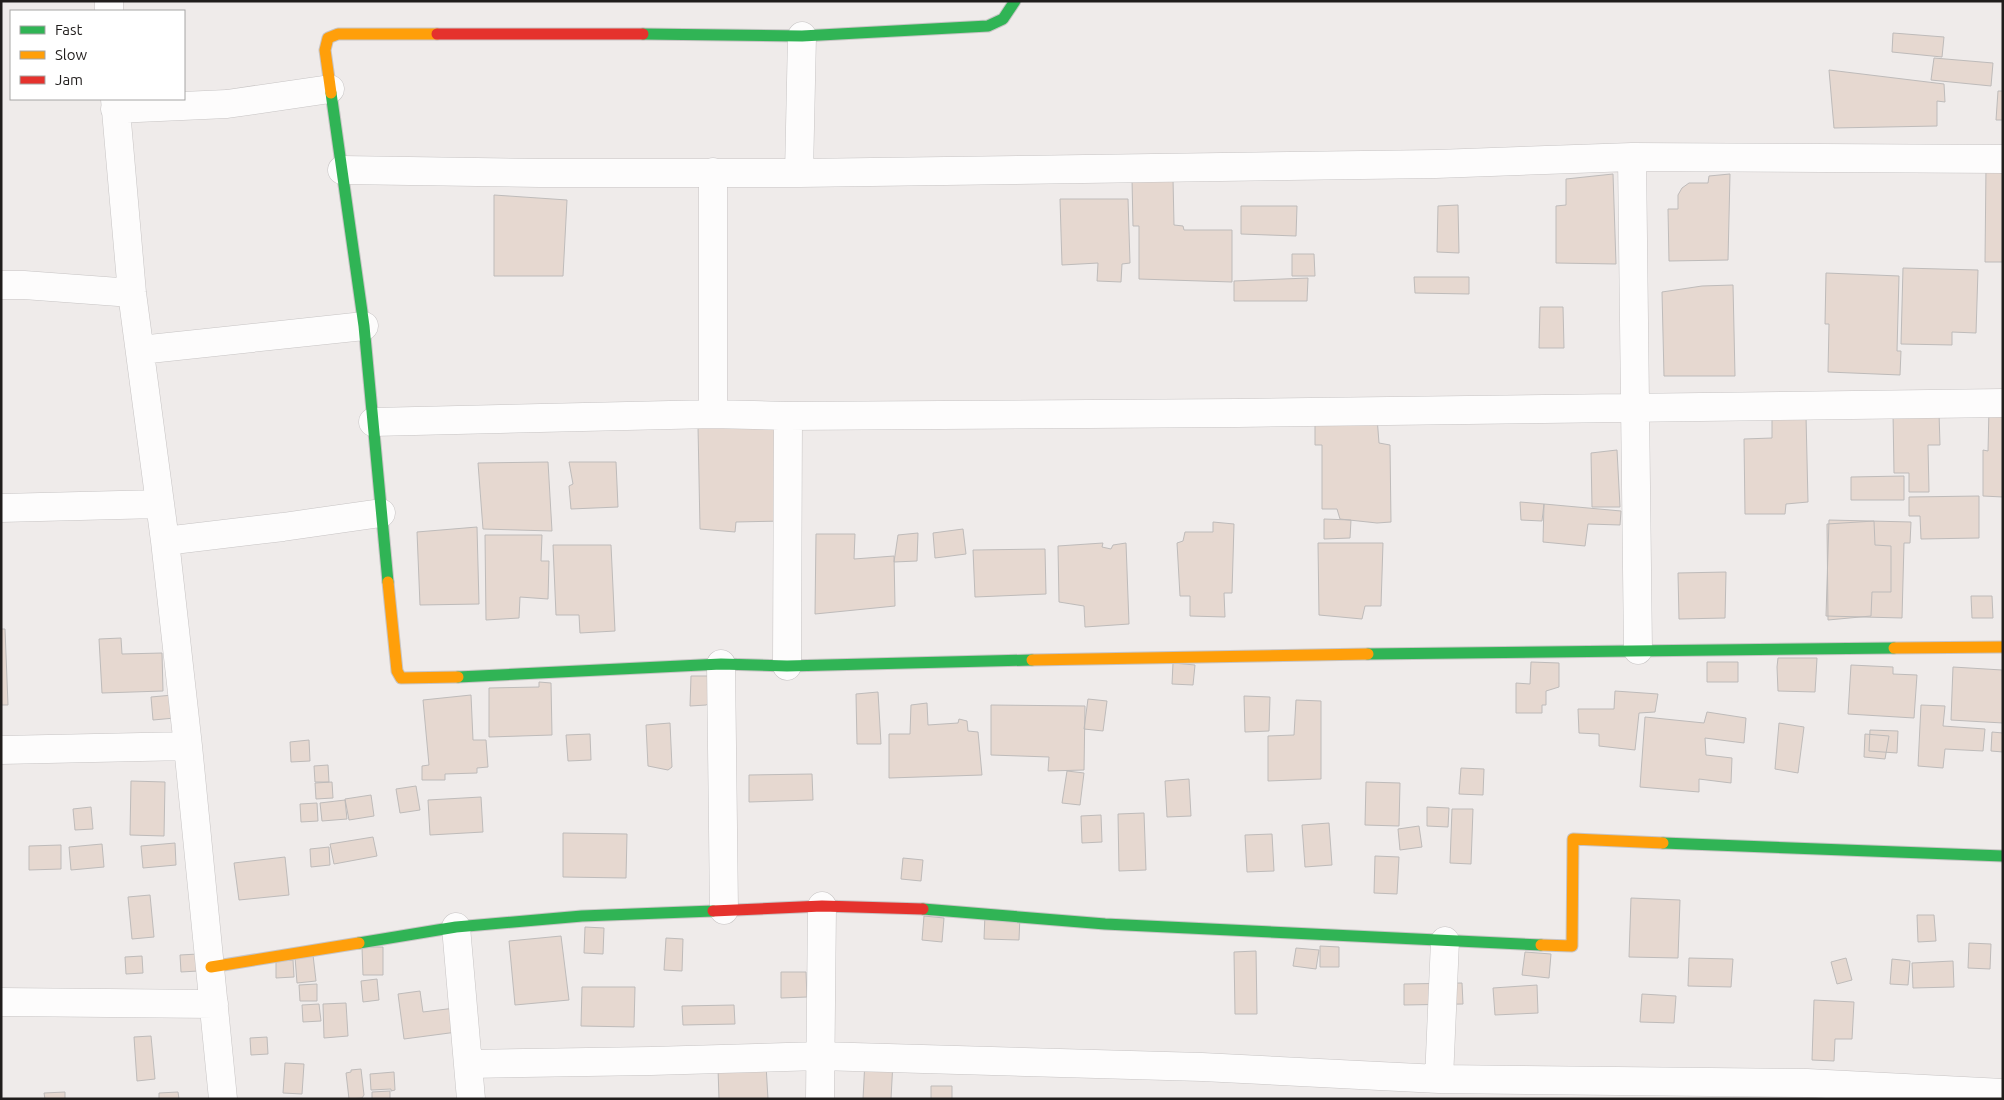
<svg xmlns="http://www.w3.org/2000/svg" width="2004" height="1100" viewBox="0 0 2004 1100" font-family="Ubuntu,sans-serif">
  <rect width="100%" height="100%" fill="#efebea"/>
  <path fill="#e6d8d0" stroke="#bebbba" d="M1893,33l51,4 -2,20 -50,-5z
    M1934,58l59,5 -2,23 -60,-6z
    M1829,70l115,14 1,18 -8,-1v25l-103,2z
    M1998,91h5v29h-7z
    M1986,166h17v96h-18z
    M1613,174l3,90 -60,-1v-57l10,-1v-26z
    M1730,174l-2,86 -59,1 -1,-52h10v-14l4,-7 7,-5h19l1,-7z
    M1132,179h41l1,46 9,1 1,4h48v52l-93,-3v-53h-6z
    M494,195l73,5 -4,76h-69z
    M1060,199h68l2,64 -8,1 -1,18 -24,-1 1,-18 -36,2z
    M1458,205l1,48 -22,-1 1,-46z
    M1241,206h56l-1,30 -55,-2z
    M1292,254h22l1,22h-23z
    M1903,268l75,2 -2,63 -24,-1v13l-51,-1z
    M1826,273l73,3 -2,75h4l-1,24 -72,-3 1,-48h-4z
    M1414,277h55v17l-54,-1z
    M1308,278l-1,23h-73v-20z
    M1733,285l2,91h-71l-2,-84 40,-6z
    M1540,307h23l1,41h-25z
    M1989,408h14v89l-20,-1v-46l5,1z
    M1893,413h46l1,32h-12l1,47h-20v-19h-15z
    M1772,416h34l2,86 -22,2 -1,10h-40l-1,-75 28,-1z
    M1377,417l2,26 11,2 1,77 -14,1 -37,-4 -3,-10h-15v-64h-7v-26z
    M774,423l8,98 -46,1 -1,10 -35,-3 -2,-103z
    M1617,450l3,57h-28l-1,-54z
    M548,462l4,69 -69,-2 -5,-66z
    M569,462h47l2,45 -47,2 -2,-23 4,-2z
    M1904,476v24h-53v-23z
    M1979,496v42l-58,1 -1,-23h-11v-19z
    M1520,502l24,2 -2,17 -21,-1z
    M1544,504l77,7 -1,14 -32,-1 -3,22 -42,-4z
    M1324,519l27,1 -1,18 -26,1z
    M1829,520l82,2 -1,21h-6l-2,75 -76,-2z
    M1874,521l1,24 16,1v46h-19l-1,24 -43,4 -1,-96z
    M1213,522l21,2 -2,69h-8l1,24 -35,-1v-20h-10l-3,-53 6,-2 2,-9h28z
    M477,527l2,77 -59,1 -3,-73z
    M963,529l3,25 -31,4 -2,-25z
    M918,533l-1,28 -23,1 4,-27z
    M816,534h39l-1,25 40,-3 1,50 -80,8z
    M485,535h57l-1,26h8l-1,38 -28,-2 -1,21 -33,2z
    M1103,543l-1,4 9,2 2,-4 13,-2 3,81 -44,3 -1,-21 -25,-4 -1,-56z
    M1318,543h65l-2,63h-16l-3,13 -43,-4z
    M553,545h58l4,86 -35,2 -1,-18h-23z
    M1045,549l1,45 -71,3 -2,-47z
    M1726,572l-1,46 -46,1 -1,-46z
    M1971,596h21l1,22h-21z
    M1,629h4l3,76h-7z
    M121,638l1,16 40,-1 1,38 -61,2 -3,-54z
    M1778,658h39l-2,34 -37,-1 -1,-24z
    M1531,662l28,1v24l-13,4v14h-4v8h-26v-30l14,1z
    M1707,662h31v20h-31z
    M1173,663l22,2 -2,20 -21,-1z
    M1851,665l42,2v7l24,1 -3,43 -66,-4z
    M1953,667l49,3 1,53 -52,-3z
    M691,676h25l2,23 -12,6 -16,1z
    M539,682l12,1 1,52 -63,2v-49l50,-1z
    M1615,691l43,3 -3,18 -16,1 -4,37 -36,-4v-12l-20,-1 -1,-24h36z
    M878,692l3,52h-24l-1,-50z
    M173,695l2,23 -22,2 -2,-23z
    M471,695l2,45h13l2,27 -11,1v5l-32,1v6h-23v-14l7,-1 -6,-65z
    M1244,696l26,1 -1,34 -24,1z
    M1088,699l19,2 -4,30 -19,-2z
    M1296,700l25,1v78l-53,2v-45l26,-1z
    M927,703l1,22 30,-2 1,-4 8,2 1,10 10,1 4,43 -93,3v-44h21l1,-29z
    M991,705l94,1 -1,64 -36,1 1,-14 -58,-2z
    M1921,705l24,1 -2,20 42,3 -2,22 -38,-2 -2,19 -25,-2z
    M1707,712l39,6 -2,25 -39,-5 1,17 26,3 -1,25 -32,-4v13l-59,-5 5,-70 59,6z
    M670,723l2,44 -4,3 -20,-4 -2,-41z
    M1779,723l25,4 -6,46 -23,-4z
    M1870,730l28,1 -1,22 -28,-2z
    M1992,732l11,1v19l-12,-1z
    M590,734l1,26 -23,1 -2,-26z
    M1865,734l24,2 -4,23 -21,-2z
    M309,740l1,21 -19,1 -1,-20z
    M328,765l1,17h-14l-1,-16z
    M1461,768l23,1 -1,26 -24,-1z
    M1067,771l17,2 -4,32 -18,-2z
    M812,774l1,26 -64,2v-27z
    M1189,779l2,37 -24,1 -2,-36z
    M131,781l34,1 -1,54 -34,-1z
    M332,782l1,16 -17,1 -1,-16z
    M1366,782l34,1 -1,43 -34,-1z
    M416,786l4,24 -20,3 -4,-24z
    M371,795l3,21 -25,4 -4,-21z
    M481,797l2,35 -53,3 -2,-35z
    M345,800l2,19 -25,2 -2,-18z
    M317,803l1,18 -17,1 -1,-18z
    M91,807l2,22 -18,1 -2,-21z
    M1427,807l22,1 -1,19 -21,-1z
    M1452,809h21l-2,55 -21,-1z
    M1144,813l2,57 -27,1 -1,-57z
    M1101,815l1,27 -20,1 -1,-27z
    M1329,823l3,42 -27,2 -3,-42z
    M1419,826l3,21 -22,3 -2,-21z
    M563,833l64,1 -1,44 -63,-1z
    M1272,834l2,37 -27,1 -2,-37z
    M373,837l4,19 -43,8 -4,-20z
    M175,843l1,22 -33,3 -2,-22z
    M102,844l2,23 -33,3 -2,-23z
    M61,845v24l-32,1v-24z
    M329,847l1,18 -19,2 -1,-18z
    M1375,856l24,1 -2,37 -23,-1z
    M285,857l4,38 -50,5 -5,-37z
    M903,858l20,2 -2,21 -20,-2z
    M150,895l4,42 -22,2 -4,-42z
    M1631,898l49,2 -2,58 -49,-1z
    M985,914l35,1 -1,25 -35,-1z
    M1917,915h17l2,26 -18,1z
    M924,916l20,2 -2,24 -20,-2z
    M585,927l19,1 -1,26 -19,-1z
    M561,936l8,64 -54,5 -6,-64z
    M666,938l17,1 -1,32 -18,-1z
    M1969,943l22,1 -1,25 -22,-1z
    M1320,946l19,1v20h-19z
    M362,947h21v28h-20z
    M1296,948l23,2 -3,19 -23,-3z
    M1256,951l1,63h-22l-1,-62z
    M1525,952l26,2 -2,24 -27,-3z
    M198,954v17l-17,1 -1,-17z
    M313,955l3,26 -19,2 -2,-26z
    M142,956l1,17 -17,1 -1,-17z
    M1689,958l44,1 -2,28 -43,-1z
    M1846,958l6,22 -15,4 -6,-22z
    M1892,959l18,2 -2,24 -18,-1z
    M293,960l1,17 -18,1v-17z
    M1953,961l1,26 -41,1 -1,-25z
    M781,972h25l1,25 -26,1z
    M377,979l2,21 -16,2 -2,-21z
    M1462,983l1,21 -59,1v-21z
    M317,984v17h-17l-1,-16z
    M1537,985l1,28 -43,2 -2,-27z
    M582,987h53l-1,40 -53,-1z
    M420,991l3,21 32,-4 2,24 -53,7 -6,-45z
    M1642,994l34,2 -2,27 -34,-1z
    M1814,1000l40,2 -2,37h-17l-1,22 -22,-1z
    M346,1003l2,33 -24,2 -1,-34z
    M319,1004l2,17 -18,1 -1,-17z
    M734,1005l1,19 -52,1 -1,-19z
    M151,1036l4,43 -18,2 -3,-44z
    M267,1037l1,17 -17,1 -1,-17z
    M865,1060l28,1 -2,38h-28z
    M285,1063l19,1 -2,30 -19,-1z
    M766,1065l2,34h-49l-1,-31z
    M361,1069l3,26 -2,3 -13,1 -3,-26 5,-1v-2z
    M394,1072l1,18 -4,1v-2l-20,1 -1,-16z
    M931,1086h21v13h-21z
    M390,1091v8h-18v-7z
    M65,1092v7h-20l-1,-6z
    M178,1092l1,7h-20v-6z"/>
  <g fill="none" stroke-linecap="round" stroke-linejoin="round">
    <g stroke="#c7c4c4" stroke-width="29">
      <path id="street" d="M109,1v10
        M115,99l17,194 33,248 23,205 35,353
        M115,109l112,-5 103,-15
        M1632,157l6,493
        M342,170l198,3h259l637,-9 196,-7 371,2
        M799,173l3,-137
        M1,285h23l108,8
        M140,350l224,-24
        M713,414v-242
        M373,422l340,-8 75,2 449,-3 766,-10
        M1,508l158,-4
        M165,541l118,-14 98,-14
        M721,664l3,246
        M787,666l1,-250
        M1,750l187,-4
        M456,927l15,172
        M1,1002l213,2
        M468,1064l183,-3 168,-5 383,11 237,12 368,4 196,10
        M1439,1079l6,-138
        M820,1099l2,-193"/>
    </g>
    <g stroke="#c7c4c4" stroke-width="13">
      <path id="fast" d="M643,34l159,2 186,-10 15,-7 12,-18
        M331,93l33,233 24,256
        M1368,654l526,-6
        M458,677l263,-13 66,2 245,-6
        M1663,843l340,13
        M923,909l182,15 436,21
        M359,943l97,-16 126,-11 131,-5"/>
    </g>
    <g stroke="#c7c4c4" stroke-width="13">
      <path id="slow" d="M331,93l-6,-43 3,-12 10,-4h99
        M388,582l9,89 4,7 57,-1
        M1894,648l109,-1
        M1032,660l336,-6
        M1541,945l31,1 1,-107 90,4
        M211,967l148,-24"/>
    </g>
    <g stroke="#c7c4c4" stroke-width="13">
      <path id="jam" d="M437,34h206
        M713,911l109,-5 101,3"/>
    </g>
    <use href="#street" stroke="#fdfcfc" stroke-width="28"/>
    <use href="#fast" stroke="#30b455" stroke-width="11"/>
    <use href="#slow" stroke="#ff9f0a" stroke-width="11"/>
    <use href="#jam" stroke="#e5322d" stroke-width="11"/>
  </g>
  <rect width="2004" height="1100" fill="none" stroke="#201d1c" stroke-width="5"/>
  <rect x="10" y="10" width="175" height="90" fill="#ffffff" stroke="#a6a5a4"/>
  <rect x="20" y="26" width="25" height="8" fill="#30b455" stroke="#a6a5a4"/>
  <text x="55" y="35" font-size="15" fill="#201d1c">Fast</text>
  <rect x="20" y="51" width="25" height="8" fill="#ff9f0a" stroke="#a6a5a4"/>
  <text x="55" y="60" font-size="15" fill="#201d1c">Slow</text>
  <rect x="20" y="76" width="25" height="8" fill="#e5322d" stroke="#a6a5a4"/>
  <text x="55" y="85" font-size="15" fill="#201d1c">Jam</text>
</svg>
